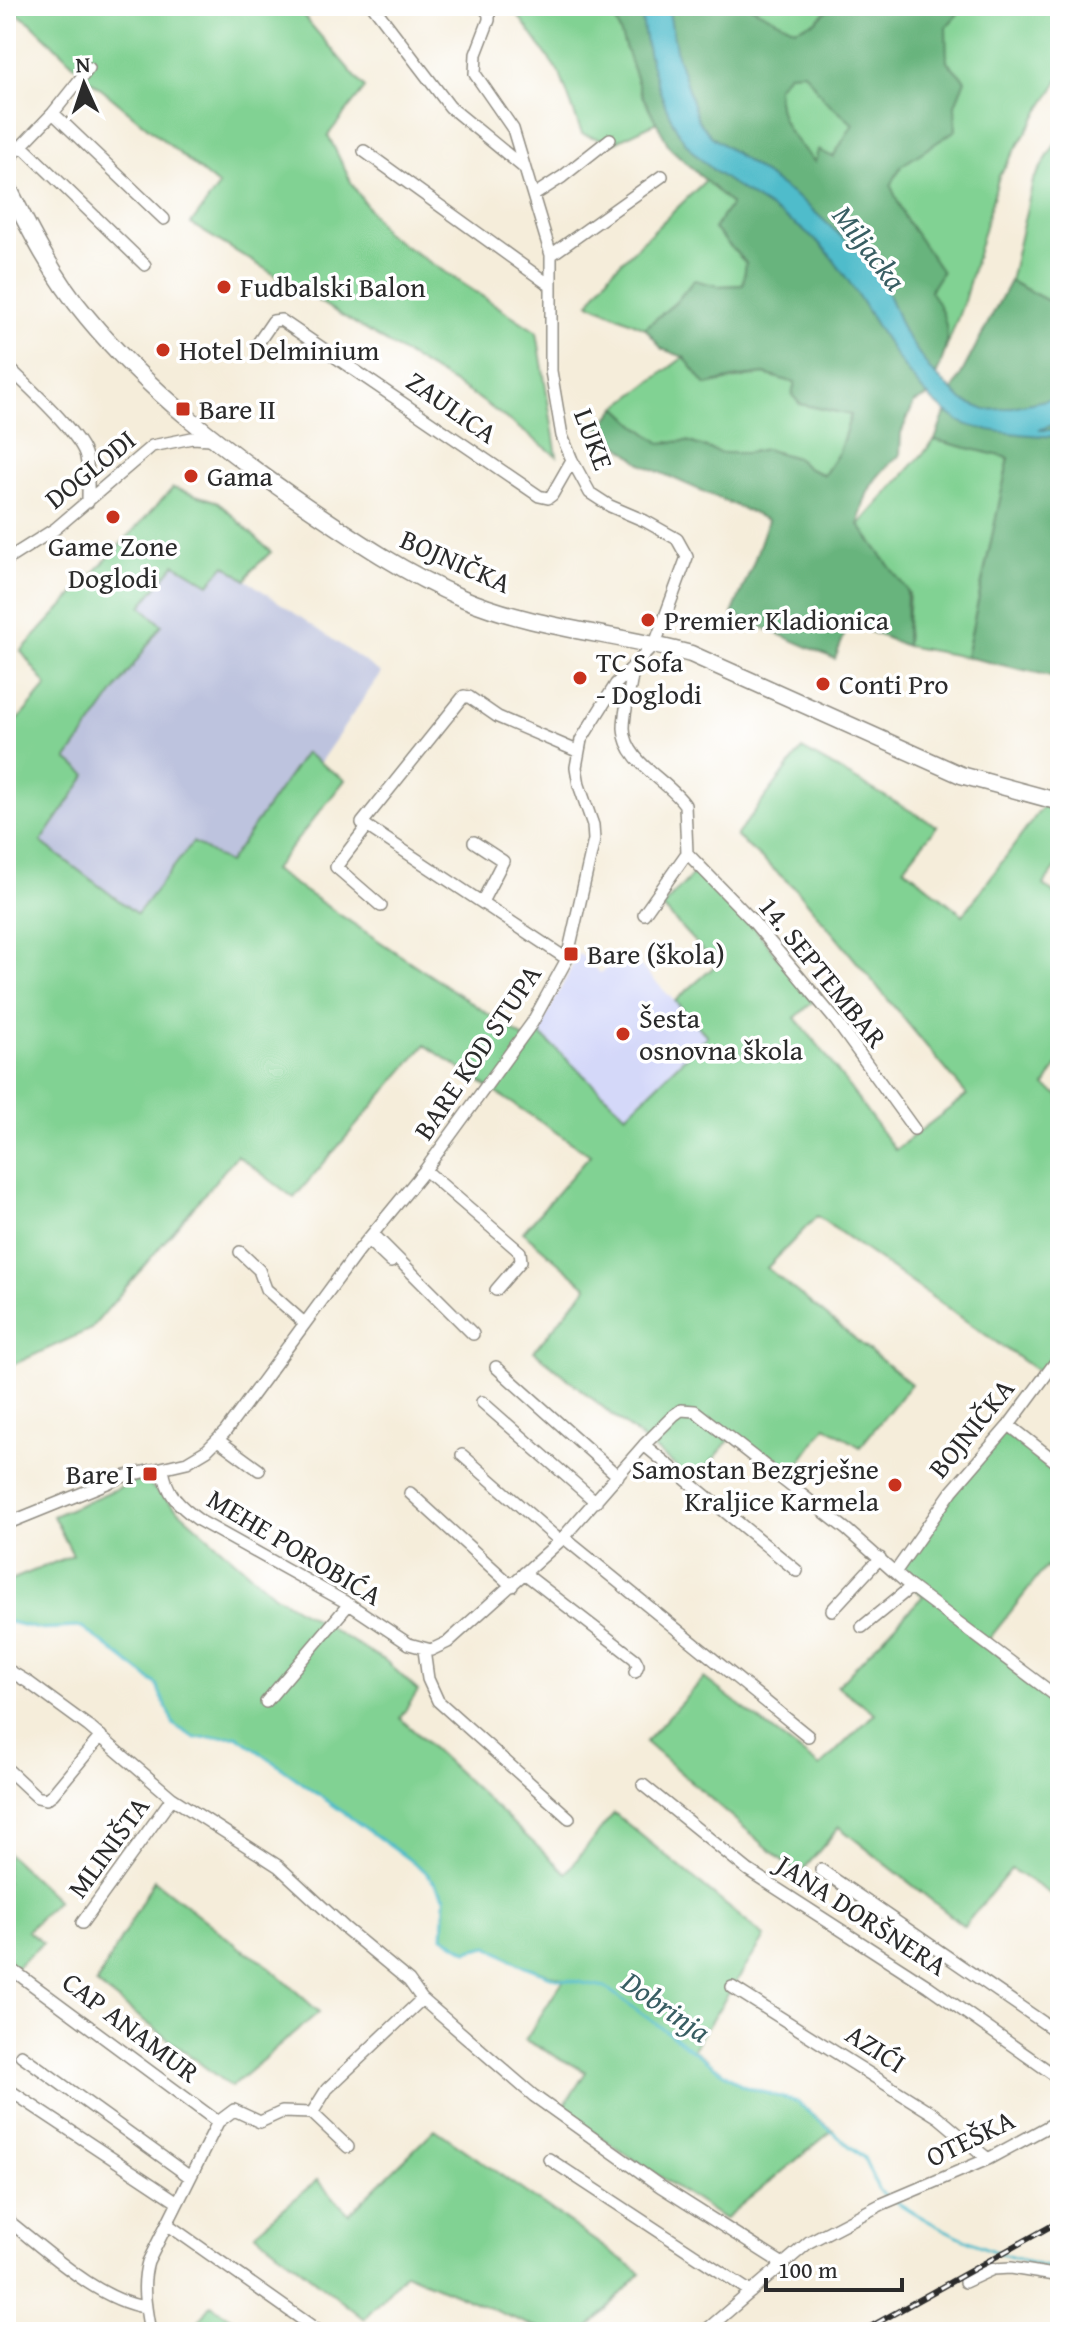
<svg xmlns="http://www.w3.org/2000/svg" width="1066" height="2338" viewBox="0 0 1066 2338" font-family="'Gentium Book Plus',serif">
  <rect width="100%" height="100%" fill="#fff"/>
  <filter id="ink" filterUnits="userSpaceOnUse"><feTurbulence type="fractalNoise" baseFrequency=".0125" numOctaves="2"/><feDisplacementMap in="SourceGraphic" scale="16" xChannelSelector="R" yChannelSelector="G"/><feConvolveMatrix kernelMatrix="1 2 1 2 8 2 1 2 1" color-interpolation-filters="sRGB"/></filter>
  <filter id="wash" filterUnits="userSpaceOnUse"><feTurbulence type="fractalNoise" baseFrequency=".006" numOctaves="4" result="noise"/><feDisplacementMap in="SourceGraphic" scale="32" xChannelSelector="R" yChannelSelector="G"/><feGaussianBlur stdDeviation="1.8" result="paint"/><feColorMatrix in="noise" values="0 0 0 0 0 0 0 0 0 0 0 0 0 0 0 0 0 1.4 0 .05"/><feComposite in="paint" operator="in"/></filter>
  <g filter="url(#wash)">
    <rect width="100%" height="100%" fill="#f5edda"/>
    <path fill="#d4d8f9" d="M627,952l81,84 -82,79 -88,-83 41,-79 21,20z"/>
    <path fill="#bdc3de" d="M175,564l50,1 156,108 -61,89 -15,-9 -78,110 -34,-21 -56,73 -97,-73 47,-67 -20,-16 94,-133 -21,-19z"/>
    <path fill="#81d293" stroke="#567e5f" stroke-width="2" d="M6,6h289l70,82 -37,47 24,49 33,49 152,99 20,124 -79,-58 -287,-174 28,-38 -130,-107 -58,-56 -15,-10 -10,12z
      M518,6h93l31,89 15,27 -44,21 -31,-9 -22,-60 -42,-59z
      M685,6h375v72l-61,98 -35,125 -21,56z
      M1060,136v168h-6l-44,-23 23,-100z
      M706,180l25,24 -17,25 32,34 -3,22 -26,1 -23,-6 -18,22 -31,26 -56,-25 22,-31z
      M684,357l22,28 58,-11 32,9 4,21 51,11 -12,37 -15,23 -17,-7 -11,-10 -31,-9 -18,4h-27l-33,-12 -27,2 -24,-18 -19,-18z
      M935,440l74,18 -43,199 -60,-11 3,-53 -50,-68z
      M173,488l45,14 53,50 -19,18 -6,10 -21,-15 -16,19 -34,-20 -34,42 21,19 -95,134 20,16 -46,67 96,72 56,-72 35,21 77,-110 40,27 -72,90 257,172 8,-10 88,83 81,-79 -32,-35 41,-36 -54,-58 32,-34 52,44 67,85 -18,16 24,28 76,104 72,-55 -169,-204 -62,-55 66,-87 135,77 -33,41 59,48 80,-109 17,3v54l-17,22 17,13v163l-15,25 15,10v291l-243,-171 -50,52 144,116 -51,63 -34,-21 -38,53 -53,-46 -40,49 -161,-131 53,-64 -64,-55 67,-77 -165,-110 -131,153 -57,-43 -146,174 -85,39v-634l41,-48 -26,-35z
      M1000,1429l60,46v102l-14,-10 -60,76 74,59v198l-49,-31 -47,57 -125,-99 -40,48 -154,-133 59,-64 116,89 55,-54 -38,-27 86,-90 -29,-26z
      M142,1478l132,117 113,67 31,29 -18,27 166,155 48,-60 151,124 -72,112 49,37 55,16 36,28 -109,89 -163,-108 25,-39 -61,-32 39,-61 -45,-15 -31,-18 -21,5 -24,-14 2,-40 -20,-26 -188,-135 -42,2 -21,-13 -18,-41 -74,-57 -44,2 -32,-8v-39l67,-27 -20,-39z
      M6,1852l51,48 -30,31 16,12 -37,33z
      M154,1880l85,67 21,12 59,53 -88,75 -135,-103z
      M435,2129l206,144 -56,59h-38l-142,-59 -41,46 -109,-86 62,-53 32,34z
      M211,2305l43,27h-64z"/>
    <path fill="#68b47d" stroke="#4a7054" stroke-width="2" fill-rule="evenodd" d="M611,6h138l46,23 21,-8 16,-15h133l-19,21 1,34 18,19 -10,25 1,25 -55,36 -10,20 14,32 37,54 -12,19c30,41 13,63 -1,105l-15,7 -13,30 -1,22c-26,21 -36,36 -41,70l48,65 -1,56 -57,-23 -14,36 -103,-45 21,-50 15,-44 -125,-55 -44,-36 18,-22 19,18 24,18 27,-2 33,12h27l18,-4 31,9 11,10 17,7 15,-23 12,-37 -51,-11 -8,-9 3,-12 -31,-9 -31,4 -27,7 -22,-28 -22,-8 -17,-21 31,-26 18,-22 24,6 25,-1 3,-22 -32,-34 17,-25 -61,-56 -28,-53zM804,72l21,28 28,24 -20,33 -15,-7 -3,12c-24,-26 -37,-37 -38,-75l12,-14z
      M1010,281l44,23h6v374l-94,-21 43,-199 -74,-18 20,-54z"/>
    <path fill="#50bccb" stroke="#3e747b" stroke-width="2" d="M641,6h27l9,49 21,65 13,16 94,67 73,67 26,62 27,39 32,30 23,9 16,-1 58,-12v25l-21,8h21v7c-23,-1 -83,-5 -101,-16 -52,-32 -79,-94 -112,-142 -8,-11 -16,-24 -26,-34 -40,-38 -115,-65 -142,-112 -20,-34 -36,-88 -38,-127z"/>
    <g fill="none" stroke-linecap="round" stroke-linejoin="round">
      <path stroke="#50bccb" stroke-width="3" d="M6,1621l32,8 44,-2 74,57 18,41 21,13 42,-2 188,135 20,26 -2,40 24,14 21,-5 31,18 37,14 49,9 137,99 55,16 67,56 15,33 9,6
        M895,2201c49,32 107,57 165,69"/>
    </g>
  </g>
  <g filter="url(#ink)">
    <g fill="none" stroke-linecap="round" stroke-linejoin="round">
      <g stroke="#908c82" stroke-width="14">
        <path id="street" d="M373,6l77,101 73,60
          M53,113l111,106
          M22,146l123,119
          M364,151l187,135
          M6,162l47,-49 36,-45
          M534,195l28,-18 48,-38
          M551,255l111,-79
          M258,343l15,-22 8,-1 258,176 9,2 4,-3 20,-35
          M6,365c18,18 76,70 80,92 3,14 2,30 2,45
          M6,560l49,-31 97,-83 40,-8 19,1
          M633,666c-1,21 -9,41 -9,62 1,35 44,52 61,77l2,48 64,66 85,102 78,108
          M366,828l-30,39 45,39
          M474,842l29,19 -21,41
          M644,914l43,-61
          M567,959l-205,-136 102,-127 5,1 29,20 79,34
          M425,1170l95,82 1,9 -25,29
          M373,1234l100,100
          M368,1240l23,22
          M240,1252l19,18 7,19 38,34
          M496,1367l122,109
          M482,1402l114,100
          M1009,1425l51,40
          M218,1440l41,30
          M644,1445l153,126
          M462,1455l98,86
          M163,1468c3,26 16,38 37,53l149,83 60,40 22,6 17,-8 112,-101 84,-96 30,-30 7,-5 14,1 152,119 64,57 149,112
          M410,1493l102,93
          M6,1524l116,-47 65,-15 20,-12 18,-18 131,-178 69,-84 107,-147 35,-64 27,-119 -1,-15 -14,-40 -3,-18 5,-27 35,-56 39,-40 32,-87 -10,-18 -32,-18 -35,-15 -20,-13 -18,-33 -10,-24 -11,-65v-116l-38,-126 -38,-55 1,-20 13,-34v-6l-7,-8
          M563,1537l245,199
          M896,1571l56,-80 57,-66 51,-69
          M524,1573l111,86 3,6 -3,7
          M832,1610l48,-52
          M862,1627l49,-40
          M424,1650l4,29 10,22 131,117
          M6,1669l22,13 60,44 84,72 106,68 67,62 64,53 13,18 112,97 126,90 123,78
          M266,1702l83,-98
          M6,1768l31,29 9,2 7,-5 48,-58
          M643,1785l105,85 180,116 132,93
          M821,1870l239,164
          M82,1923l90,-125
          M14,1971l204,151
          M732,1987l206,130 50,42
          M21,2055l169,122
          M6,2088l172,114
          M312,2113l15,-24 95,-90
          M549,2159l202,133
          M6,2219c38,29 92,82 140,88
          M167,2224l153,108
          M965,2282l28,-13 18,-1 49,8
          M150,2332c-4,-23 -9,-47 -2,-70l70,-140 16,-12 26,12 22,-10 30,1 36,34
          M704,2332l105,-90 73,-38 106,-45 72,-39"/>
      </g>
      <g stroke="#908c82" stroke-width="19">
        <path id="secondary" d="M6,183c23,46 47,94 81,134 62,75 139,134 219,189 50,34 100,68 156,92 73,31 153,35 229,56l270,121 99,27"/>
      </g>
      <use href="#street" stroke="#fff" stroke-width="11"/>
      <use href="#secondary" stroke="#fff" stroke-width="16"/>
      <g stroke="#2b2b2b" stroke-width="6">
        <path id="rail" d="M861,2332l199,-111"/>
      </g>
      <use href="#rail" stroke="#fff" stroke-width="3" stroke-dasharray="9" stroke-linecap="butt"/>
    </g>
  </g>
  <g fill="#c8321e" stroke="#fff" stroke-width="3">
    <circle cx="224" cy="287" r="8"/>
    <circle cx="163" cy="350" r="8"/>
    <rect x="175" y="401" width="16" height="16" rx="4"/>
    <circle cx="191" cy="476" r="8"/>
    <circle cx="113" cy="517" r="8"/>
    <circle cx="648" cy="620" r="8"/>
    <circle cx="580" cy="678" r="8"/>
    <circle cx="823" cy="684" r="8"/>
    <rect x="563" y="946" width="16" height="16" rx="4"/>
    <circle cx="623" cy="1034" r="8"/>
    <rect x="142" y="1466" width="16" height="16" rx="4"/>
    <circle cx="895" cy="1485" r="8"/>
  </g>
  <g text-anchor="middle" stroke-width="7" stroke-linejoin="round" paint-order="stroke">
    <g font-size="28" fill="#2b2b2b" stroke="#fff" text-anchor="start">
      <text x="240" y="297">Fudbalski Balon</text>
      <text x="179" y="360">Hotel Delminium</text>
      <text x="199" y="419">Bare II</text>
      <text x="207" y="486">Gama</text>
      <text x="113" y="556" text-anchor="middle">Game Zone<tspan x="113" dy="32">Doglodi</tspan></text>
      <text x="664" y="630">Premier Kladionica</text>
      <text x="596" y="672">TC Sofa<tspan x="596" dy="32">- Doglodi</tspan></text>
      <text x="839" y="694">Conti Pro</text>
      <text x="587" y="964">Bare (škola)</text>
      <text x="639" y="1028">Šesta<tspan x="639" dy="32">osnovna škola</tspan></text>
      <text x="879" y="1479" text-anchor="end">Samostan Bezgrješne<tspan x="879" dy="32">Kraljice Karmela</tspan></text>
      <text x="134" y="1484" text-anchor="end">Bare I</text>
    </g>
    <g font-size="28" fill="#2b2b2b" stroke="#fff">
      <text transform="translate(452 407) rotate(35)" y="10">ZAULICA</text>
      <text transform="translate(594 439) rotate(69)" y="10">LUKE</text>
      <text transform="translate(90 469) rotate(-39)" y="10">DOGLODI</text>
      <text transform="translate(456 561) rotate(24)" y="10">BOJNIČKA</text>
      <text transform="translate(823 972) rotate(51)" y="10">14. SEPTEMBAR</text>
      <text transform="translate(477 1052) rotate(-56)" y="10">BARE KOD STUPA</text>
      <text transform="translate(971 1428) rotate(-51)" y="10">BOJNIČKA</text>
      <text transform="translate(295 1547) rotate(31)" y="10">MEHE POROBIĆA</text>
      <text transform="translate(108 1847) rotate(-54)" y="10">MLINIŠTA</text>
      <text transform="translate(862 1915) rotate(33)" y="10">JANA DORŠNERA</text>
      <text transform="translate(131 2027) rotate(37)" y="10">CAP ANAMUR</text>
      <text transform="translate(876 2048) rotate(33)" y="10">AZIĆI</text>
      <text transform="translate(970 2138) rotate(-26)" y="10">OTEŠKA</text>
    </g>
    <g font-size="30" font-style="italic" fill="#385e63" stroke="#fff">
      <text transform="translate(869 248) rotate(52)" y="10">Miljacka</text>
      <text transform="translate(666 2007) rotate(35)" y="10">Dobrinja</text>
    </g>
  </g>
  <rect width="1066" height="2338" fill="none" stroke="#fff" stroke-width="32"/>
  <g transform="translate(84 84) rotate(357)" stroke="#ffffff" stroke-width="6" paint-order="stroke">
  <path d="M0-6L14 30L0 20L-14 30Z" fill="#2b2b2b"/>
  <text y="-12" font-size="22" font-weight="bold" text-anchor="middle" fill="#2b2b2b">N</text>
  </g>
  <path d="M766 2278v12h136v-12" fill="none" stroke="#2b2b2b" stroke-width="4"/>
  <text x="778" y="2278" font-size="24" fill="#2b2b2b" stroke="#ffffff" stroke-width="6" paint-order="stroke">100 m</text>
</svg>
